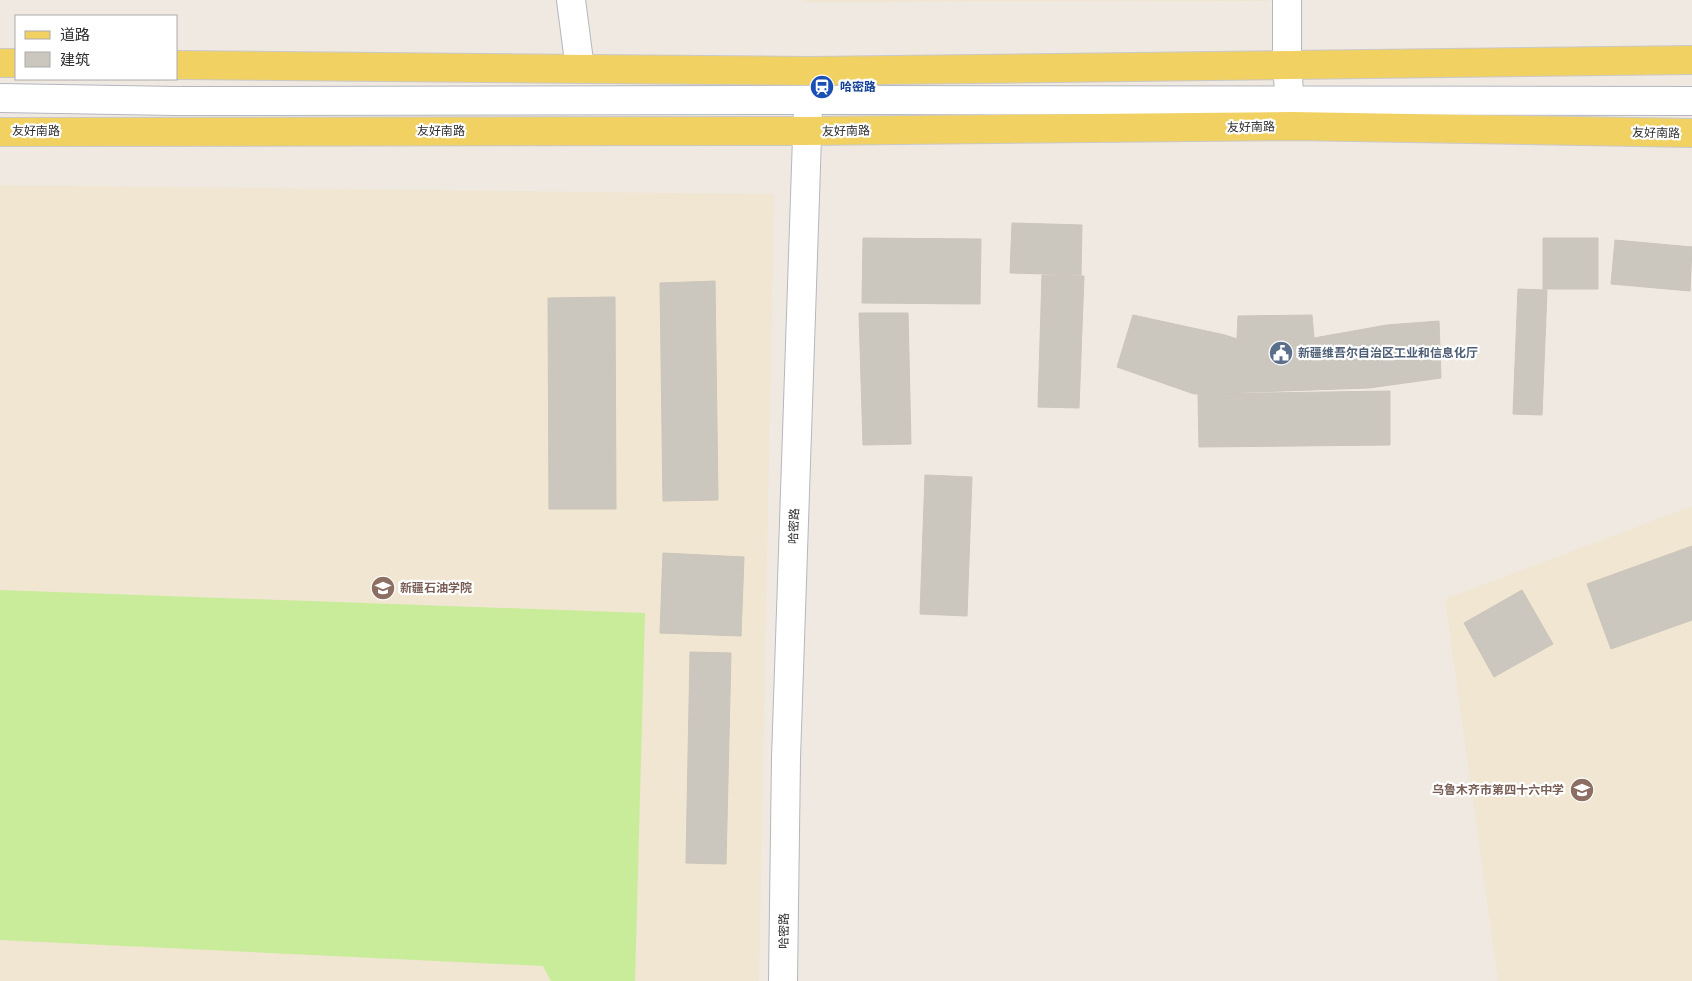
<svg xmlns="http://www.w3.org/2000/svg" width="1692" height="981" viewBox="0 0 1692 981" font-family="Arial,'Noto Sans SC',sans-serif">
  <rect width="100%" height="100%" fill="#efe9e1"/>
  <path fill="#f0e6d1" d="M804,0h466v1l-466,1z
    M0,185l774,9 -15,787h-759z
    M1692,506v475h-194l-53,-382z"/>
  <path fill="#c9ec9a" d="M0,590l645,23 -10,368h-84l-8,-15 -543,-26z"/>
  <path fill="#cbc7bf" stroke="#cbc5ba" d="M1012,223l70,2 -1,50 -71,-2z
    M863,238l118,1 -1,65 -118,-1z
    M1543,238h55v51h-55z
    M1615,240l77,7 -2,44 -79,-7z
    M1042,275l42,1 -5,132 -41,-1z
    M715,281l3,219 -55,1 -3,-218z
    M1518,289l29,1 -5,125 -29,-1z
    M615,297l1,212h-67l-1,-211z
    M859,313h49l3,131 -48,1z
    M1133,315l92,20 12,4 1,-23 74,-1 2,23 73,-13 52,-4 2,57 -72,10 -175,6 -77,-27z
    M1390,391v54l-191,2 -1,-53z
    M925,475l47,2 -5,139 -47,-2z
    M1692,546v74l-81,29 -24,-65z
    M663,553l81,4 -3,79 -81,-3z
    M1522,590l31,54 -59,33 -30,-54z
    M690,652l41,1 -5,211 -40,-1z"/>
  <g fill="none" stroke-linecap="round" stroke-linejoin="round">
    <g stroke="#b4b7c1" stroke-width="30">
      <path id="minor" d="M571,0l9,69
        M1287,0v65l4,53
        M0,98l176,3 652,-1 864,1
        M783,981l3,-223 22,-650"/>
    </g>
    <g stroke="#c9c9c9" stroke-width="30">
      <path id="major" d="M0,63h16
        M176,65l632,6 884,-11
        M0,132l807,-1 485,-5 400,7"/>
    </g>
    <use href="#minor" stroke="#fff" stroke-width="28"/>
    <use href="#major" stroke="#f2d163" stroke-width="28"/>
  </g>
  <defs>
    <g id="station-disc" transform="scale(1.25)"><circle r="9.5" fill="#1a4fb4" stroke="#fff"/><path d="M-3-6H3Q5-6 5-4V2Q5 4 3 4L4.5 6H3L1.5 4h-3L-3 6H-4.5L-3 4Q-5 4-5 2V-4Q-5-6-3-6ZM-3.5-4v3h7v-3ZM-3.5 1v1.5H-2V1ZM2 1v1.5H3.5V1Z" fill="#fff"/></g>
    <g id="civic-disc" transform="scale(1.25)"><circle r="9.5" fill="#5c6f8a" stroke="#fff"/><path d="M-.6-6.5H3V-4.5H.6V-3L4-1V1h2V6H-6V1h2V-1L-.6-3ZM-1.2 2.5V6h2.4V2.5Z" fill="#fff"/></g>
    <g id="school-disc" transform="scale(1.25)"><circle r="9.5" fill="#8d6e63" stroke="#fff"/><path d="M0-5L7-2L0 1L-7-2ZM-4 1L0 2.5L4 1V4Q0 6-4 4Z" fill="#fff"/></g>
  </defs>
  <g fill-rule="evenodd">
    <use href="#station-disc" x="822" y="87"/>
    <use href="#civic-disc" x="1281" y="353"/>
    <use href="#school-disc" x="383" y="588"/>
    <use href="#school-disc" x="1582" y="790"/>
  </g>
  <g text-anchor="middle" stroke-width="4.5" stroke-linejoin="round" paint-order="stroke">
    <g font-size="12" font-weight="bold" fill="#164399" stroke="#fff" text-anchor="start">
      <text x="840" y="91">哈密路</text>
    </g>
    <g font-size="12" fill="#2e2e2e" stroke="#fff">
      <text transform="translate(1251 127) rotate(-1)" y="4">友好南路</text>
      <text x="36" y="135">友好南路</text>
      <text x="441" y="135">友好南路</text>
      <text transform="translate(846 131) rotate(-1)" y="4">友好南路</text>
      <text transform="translate(1656 133) rotate(1)" y="4">友好南路</text>
      <text transform="translate(794 526) rotate(-88)" y="4">哈密路</text>
      <text transform="translate(784 931) rotate(-89)" y="4">哈密路</text>
    </g>
    <g font-size="12" font-weight="bold" fill="#4e5e75" stroke="#fff" text-anchor="start">
      <text x="1298" y="357">新疆维吾尔自治区工业和信息化厅</text>
    </g>
    <g font-size="12" font-weight="bold" fill="#785e54" stroke="#fff" text-anchor="start">
      <text x="400" y="592">新疆石油学院</text>
      <text x="1564" y="794" text-anchor="end">乌鲁木齐市第四十六中学</text>
    </g>
  </g>
  <rect x="15" y="15" width="162" height="65" fill="#ffffff" stroke="#ababab"/>
  <rect x="25" y="31" width="25" height="8" fill="#f2d163" stroke="#ababab"/>
  <text x="60" y="40" font-size="15" fill="#2e2e2e">道路</text>
  <rect x="25" y="52" width="25" height="15" fill="#cbc7bf" stroke="#ababab"/>
  <text x="60" y="65" font-size="15" fill="#2e2e2e">建筑</text>
</svg>
